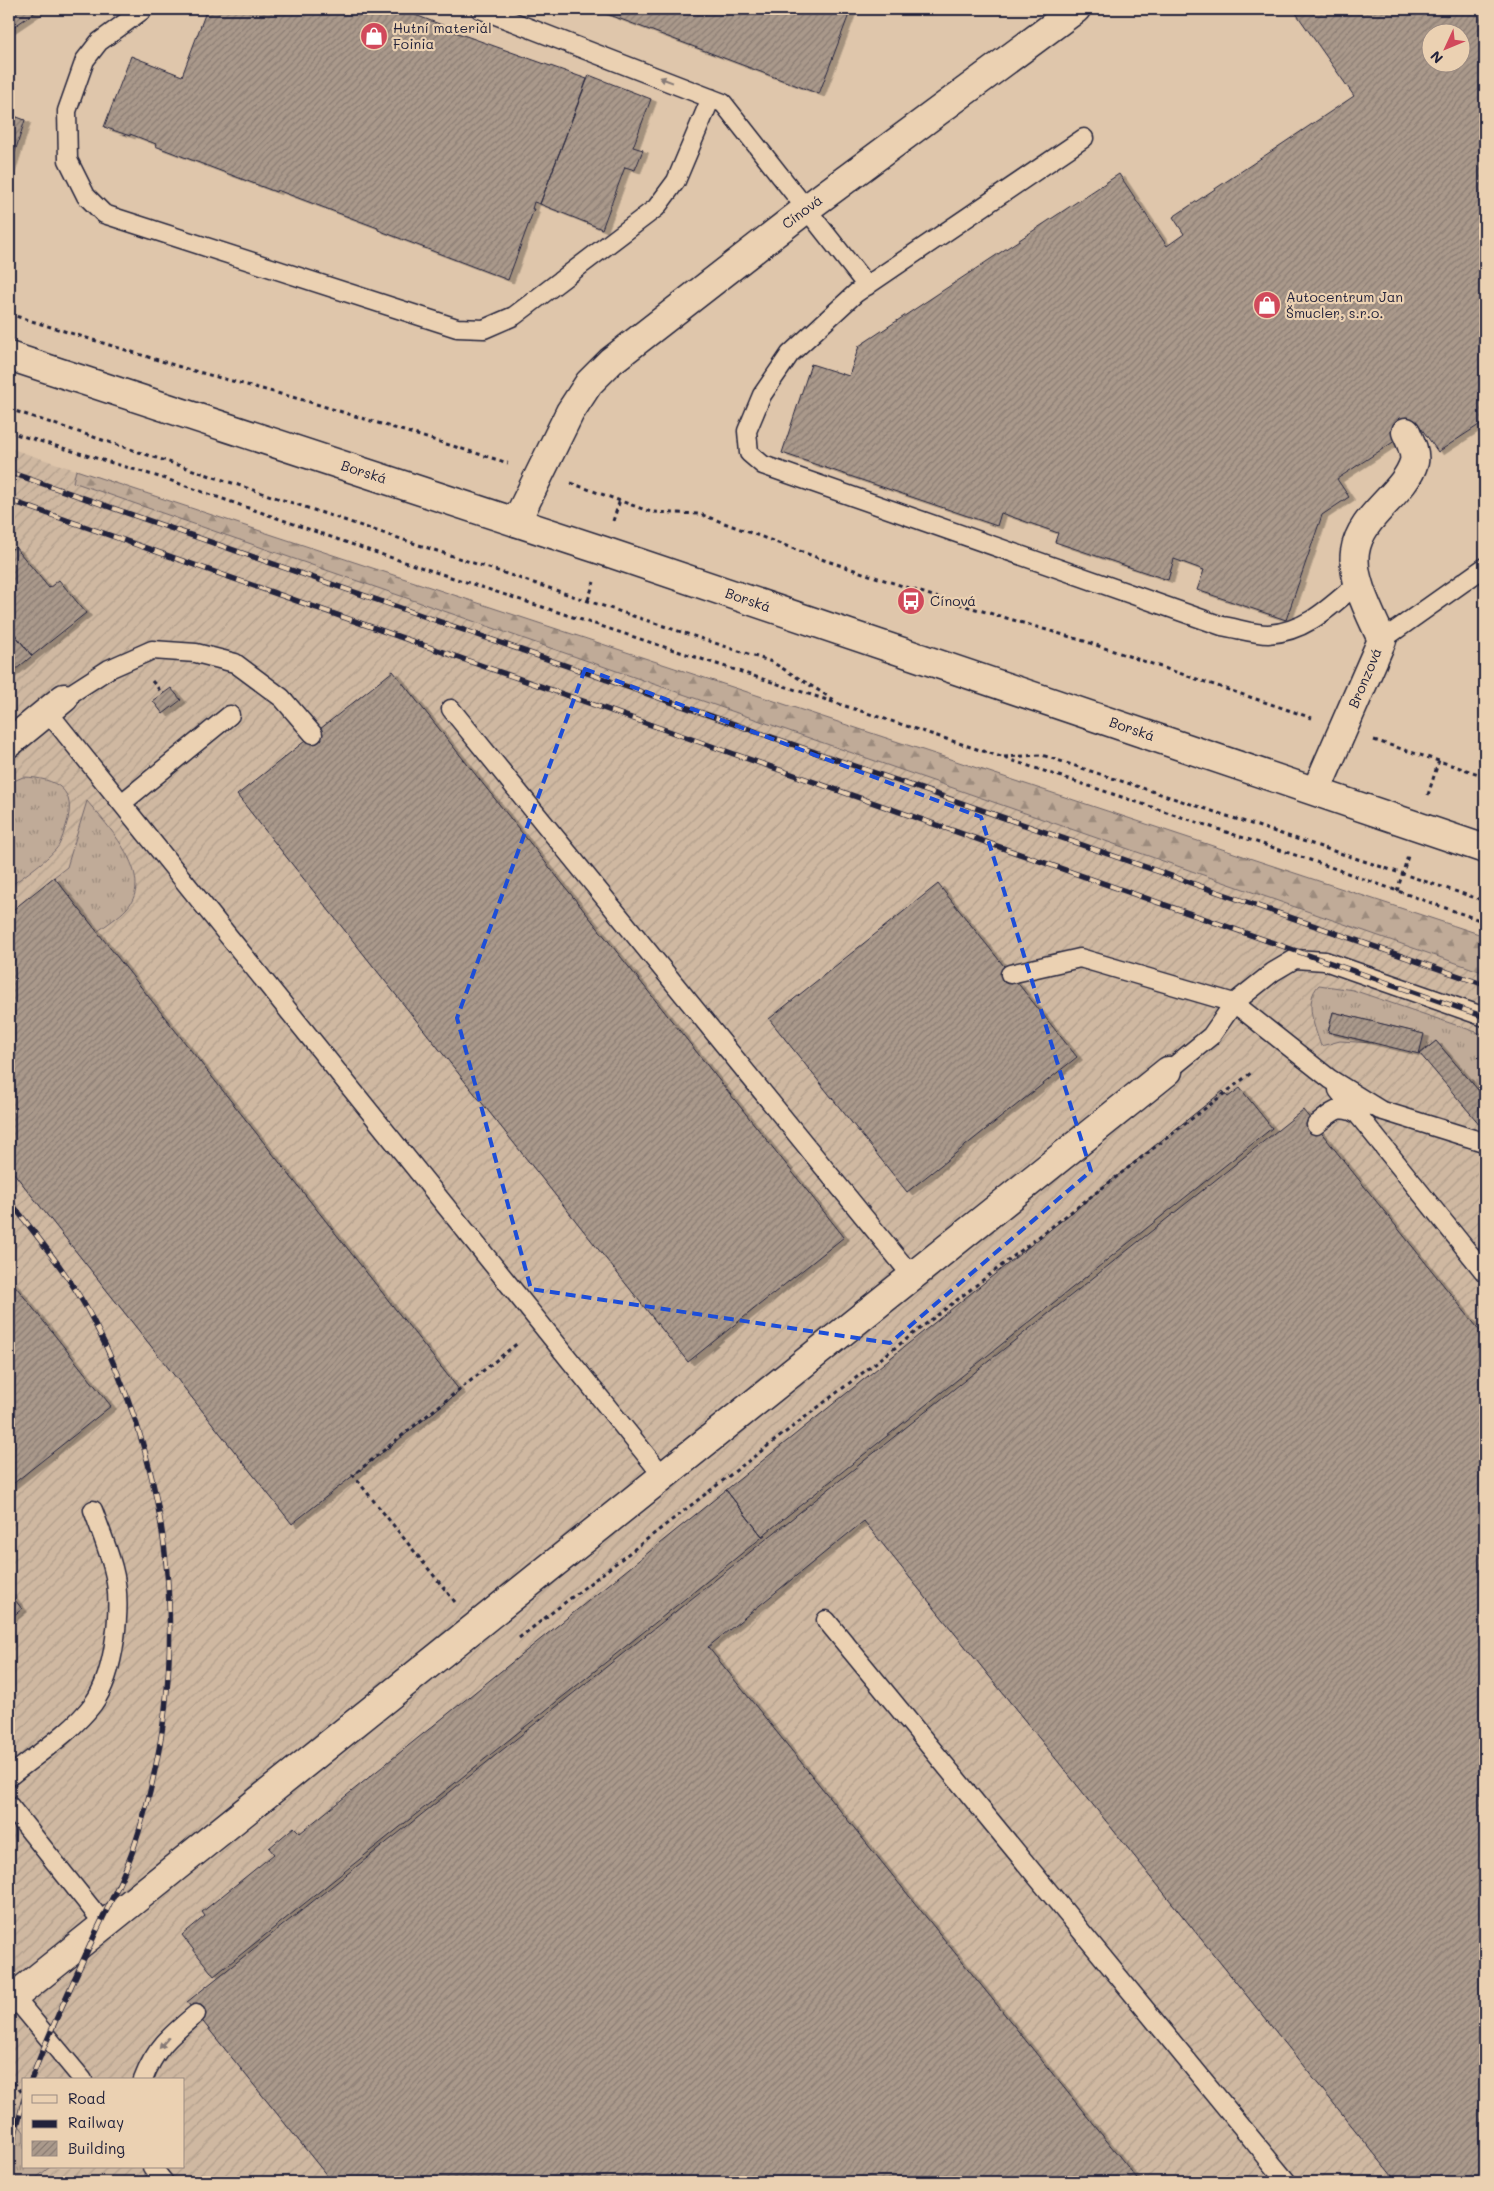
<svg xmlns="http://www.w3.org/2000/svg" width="1494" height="2191" viewBox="0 0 1494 2191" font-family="Mali,sans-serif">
  <defs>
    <pattern id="industrial-furrows" width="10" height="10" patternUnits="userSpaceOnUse" patternTransform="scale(1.25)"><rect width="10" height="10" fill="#cfb8a1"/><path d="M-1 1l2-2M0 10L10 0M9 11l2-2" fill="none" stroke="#b19e8c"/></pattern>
    <pattern id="grass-tufts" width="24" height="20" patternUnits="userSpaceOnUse" patternTransform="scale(1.25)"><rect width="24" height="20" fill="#c0ab98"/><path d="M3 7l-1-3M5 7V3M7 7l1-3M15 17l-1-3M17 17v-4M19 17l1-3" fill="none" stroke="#9c8b7d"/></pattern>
    <pattern id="forest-firs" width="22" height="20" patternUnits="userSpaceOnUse" patternTransform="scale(1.25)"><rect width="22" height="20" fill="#c0ab98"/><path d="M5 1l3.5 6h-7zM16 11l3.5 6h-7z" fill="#9c8b7d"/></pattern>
    <pattern id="building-hatch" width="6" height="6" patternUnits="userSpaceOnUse" patternTransform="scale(1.25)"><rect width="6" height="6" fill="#aa998b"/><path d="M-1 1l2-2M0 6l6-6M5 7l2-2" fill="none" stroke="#8a7c73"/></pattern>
    <filter id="shadow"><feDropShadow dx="5.5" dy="3" stdDeviation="0" flood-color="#0004"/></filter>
  </defs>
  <rect width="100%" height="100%" fill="#dfc6ab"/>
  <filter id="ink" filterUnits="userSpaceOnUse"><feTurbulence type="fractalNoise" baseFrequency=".02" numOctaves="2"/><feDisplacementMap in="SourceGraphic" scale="10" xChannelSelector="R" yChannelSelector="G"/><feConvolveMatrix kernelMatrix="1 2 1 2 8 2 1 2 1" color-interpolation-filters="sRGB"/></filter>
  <g filter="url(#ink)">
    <path fill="url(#industrial-furrows)" fill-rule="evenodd" d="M9,448l1476,488v1246h-1476zM24,2080h160v87h-160z"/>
    <path fill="url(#grass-tufts)" stroke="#71666a" d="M23,777c34,1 55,13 43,49 -2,6 -4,13 -7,19 -7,12 -38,33 -50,42v-104z
      M87,801c20,24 69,75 40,107 -8,9 -20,16 -30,24l-43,-55 13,-10z
      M1319,985l34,5 132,45v63l-49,-57 -17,13 4,-20 -90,-22 -5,20 45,11 -33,-2 -19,5c-6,-18 -18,-45 -2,-61z
      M9,2112l15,20v35h26l-19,15h-22z"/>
    <path fill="url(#forest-firs)" stroke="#71666a" d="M76,470l1409,466v37l-1412,-491z"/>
    <path fill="url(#building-hatch)" stroke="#22223b" fill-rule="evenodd" filter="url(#shadow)" d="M9,9h31l-31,21z
      M207,9h192l54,20 -1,2 135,48 -47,125 -6,-2 -2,7h2l-26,71 -130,-50v-2l-101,-38 -1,2 -121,-46 1,-2 -26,-10v2l-26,-9 27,-71 51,20z
      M594,9h257l-32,85z
      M1293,9h192v412l-47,31 -19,-27 -82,54 12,18 -27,18 -36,105 -89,-30 7,-20 -30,-11 -6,21 -113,-38 3,-9 -57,-20 -4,13 -215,-73 29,-89 38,12 10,-30 260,-172 48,72 17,-12 -11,-17 181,-121zM1432,32h30v30h-30z
      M589,75l62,24 -18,48 10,3 -8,20 -10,-3 -23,62 -62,-25z
      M9,114l16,6 -16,51z
      M9,546l3,3 3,-2 34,41 10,-8 27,33 -54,43 -23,-29z
      M9,627l23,29 -23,19z
      M393,671l451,566 -156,125 -451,-567z
      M171,688l10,12 -18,14 -10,-13z
      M54,877l406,514 -168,133 -283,-357v-254z
      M938,884l139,173 -170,135 -138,-173z
      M1333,1012l91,22 -5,20 -91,-22z
      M1436,1041l49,57v24l-4,4 -61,-72z
      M1240,1088l32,40 -510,408 -36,-46 497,-399 5,6z
      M1303,1110l182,227v845h-88l-533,-661 -156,126 432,535h-808l-145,-180z
      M9,1278l102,128 -102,81z
      M726,1490l36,46 4,-2 -552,442 -32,-41 23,-19 -3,-4 72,-58 -5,-6 25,-21 6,6z
      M9,1592l13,17 -13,10z"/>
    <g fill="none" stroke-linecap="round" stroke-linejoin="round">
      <g stroke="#22223b" stroke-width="21">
        <path id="lane" d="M144,9l-45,33 -14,18 -18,51 1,49 18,36 18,18 353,114 27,1 30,-13 142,-108 20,-27 35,-83
          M480,9l243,94 144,183
          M1084,138l-228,155 -66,61 -28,41 -15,36 2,22 14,12 459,161c14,2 32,8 46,8 38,-2 63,-28 90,-51
          M1382,640l103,-73
          M64,698l45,-29 43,-19 44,3 39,10 47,35 31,36
          M451,709l461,567
          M48,712l615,764
          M122,803l108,-88
          M1010,974l70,-16 154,45 96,76 50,31 100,31
          M1168,1071l43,-35 23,-33 39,-31 22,-13 30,2 160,56
          M1338,1090l147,183
          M1316,1125c17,-13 22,-22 43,-10
          M826,1620l461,562
          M9,1777c28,-23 62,-44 84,-73 22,-30 30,-100 20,-136 -5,-19 -13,-39 -20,-58
          M9,1805l95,119
          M14,1997l69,83
          M143,2080c12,-32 28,-45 53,-66
          M152,2167l12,15"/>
      </g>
      <g stroke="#22223b" stroke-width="31">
        <path id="street" d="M516,522l54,-110 19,-29 22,-22 195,-152 270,-200
          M9,743l55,-45
          M1316,791l66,-151c-11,-25 -31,-61 -27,-88 5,-37 49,-57 59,-90 2,-10 -4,-21 -8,-30
          M9,2001l1159,-930"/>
      </g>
      <g stroke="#22223b" stroke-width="31">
        <path id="secondary" d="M9,356l595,195 881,298"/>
      </g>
      <path stroke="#22223b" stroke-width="3" stroke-dasharray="4 4" stroke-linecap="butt" d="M9,314l178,55 116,31 205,63
        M9,409l763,253 64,39
        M9,432l157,47 202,71 670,219 278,93 169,60
        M571,483l80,29 49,2 124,46 118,39 142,42 228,77
        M613,521l7,-21
        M588,600l6,-18
        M152,681l11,13
        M1374,740l111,36
        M1004,757l38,-2 443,146
        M1428,795l11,-35
        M1397,891l11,-35
        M455,1602l-102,-127 166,-133
        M519,1638l732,-565
        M9,2076l15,19"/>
      <use href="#lane" stroke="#ebd1b2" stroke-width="18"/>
      <use href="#street" stroke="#ebd1b2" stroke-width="28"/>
      <use href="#secondary" stroke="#ebd1b2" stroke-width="28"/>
      <g stroke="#22223b" stroke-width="5.5">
        <path id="rail" d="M9,472l1476,513
          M9,500l1476,517
          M9,1200c29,38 62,77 84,120 86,167 100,352 40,530 -10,28 -24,55 -37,82 -22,49 -46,97 -65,148
          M9,2157l15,-58"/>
      </g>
      <use href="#rail" stroke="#ebd1b2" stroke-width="4" stroke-dasharray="11" stroke-linecap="butt"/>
    </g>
    <defs><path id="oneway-solid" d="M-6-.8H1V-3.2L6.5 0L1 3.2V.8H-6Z" transform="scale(1.25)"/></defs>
    <g fill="#867a76">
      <use href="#oneway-solid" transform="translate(666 80) rotate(-159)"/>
      <use href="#oneway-solid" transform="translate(164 2043) rotate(131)"/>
    </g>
  </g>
  <path fill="none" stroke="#1d4ed8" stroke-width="4" stroke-dasharray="10 6" stroke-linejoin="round" d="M585,669l396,148 110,354 -201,172 -359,-54 -74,-271z"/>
  <defs>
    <g id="shop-disc" transform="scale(1.4375)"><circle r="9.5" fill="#d1495b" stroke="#ebd1b2"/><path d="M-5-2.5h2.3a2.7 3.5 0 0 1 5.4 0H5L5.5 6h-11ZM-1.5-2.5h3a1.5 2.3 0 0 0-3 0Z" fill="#fff"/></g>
    <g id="bus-disc" transform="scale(1.4375)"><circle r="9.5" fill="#d1495b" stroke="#ebd1b2"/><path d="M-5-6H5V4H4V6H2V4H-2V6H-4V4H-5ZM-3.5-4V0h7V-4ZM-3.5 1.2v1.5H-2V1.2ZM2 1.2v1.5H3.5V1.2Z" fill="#fff"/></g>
  </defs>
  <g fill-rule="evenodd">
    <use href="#shop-disc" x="374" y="36"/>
    <use href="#shop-disc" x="1267" y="305"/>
    <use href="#bus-disc" x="911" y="601"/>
  </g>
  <g text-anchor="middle" stroke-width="4.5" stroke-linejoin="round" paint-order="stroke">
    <g font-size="14" fill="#22223b" stroke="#ebd1b2" text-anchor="start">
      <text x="393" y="33">Hutní materiál<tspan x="393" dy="16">Foinia</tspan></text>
      <text x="1286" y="302">Autocentrum Jan<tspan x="1286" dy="16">Šmucler, s.r.o.</tspan></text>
      <text x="930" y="606">Cínová</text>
    </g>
    <g font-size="14" fill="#22223b" stroke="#ebd1b2">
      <text transform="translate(802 212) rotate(-37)" y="5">Cínová</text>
      <text transform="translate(364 472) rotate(18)" y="5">Borská</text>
      <text transform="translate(748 600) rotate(19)" y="5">Borská</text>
      <text transform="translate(1365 678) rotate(-67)" y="5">Bronzová</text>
      <text transform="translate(1132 729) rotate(19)" y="5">Borská</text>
    </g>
  </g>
  <rect width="1494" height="2191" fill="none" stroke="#ebd1b2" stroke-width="30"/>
  <rect x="15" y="15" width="1464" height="2161" fill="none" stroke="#22223b" stroke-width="2" filter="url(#ink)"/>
  <rect x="22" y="2078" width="162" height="90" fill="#ebd1b2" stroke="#9b8b82"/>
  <rect x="32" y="2095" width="25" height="8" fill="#ebd1b2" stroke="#9b8b82"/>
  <text x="68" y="2104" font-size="15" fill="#22223b">Road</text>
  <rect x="32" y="2120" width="25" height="8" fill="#22223b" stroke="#9b8b82"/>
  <text x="68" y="2128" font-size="15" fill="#22223b">Railway</text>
  <rect x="32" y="2141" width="25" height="15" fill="url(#building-hatch)" stroke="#9b8b82"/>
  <text x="68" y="2154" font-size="15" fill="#22223b">Building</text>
  <g transform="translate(1446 48) rotate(226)"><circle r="24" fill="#ebd1b2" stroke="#9b8b82"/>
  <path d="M0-4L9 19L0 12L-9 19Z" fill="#d1495b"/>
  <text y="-8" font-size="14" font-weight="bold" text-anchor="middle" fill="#22223b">N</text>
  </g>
</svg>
